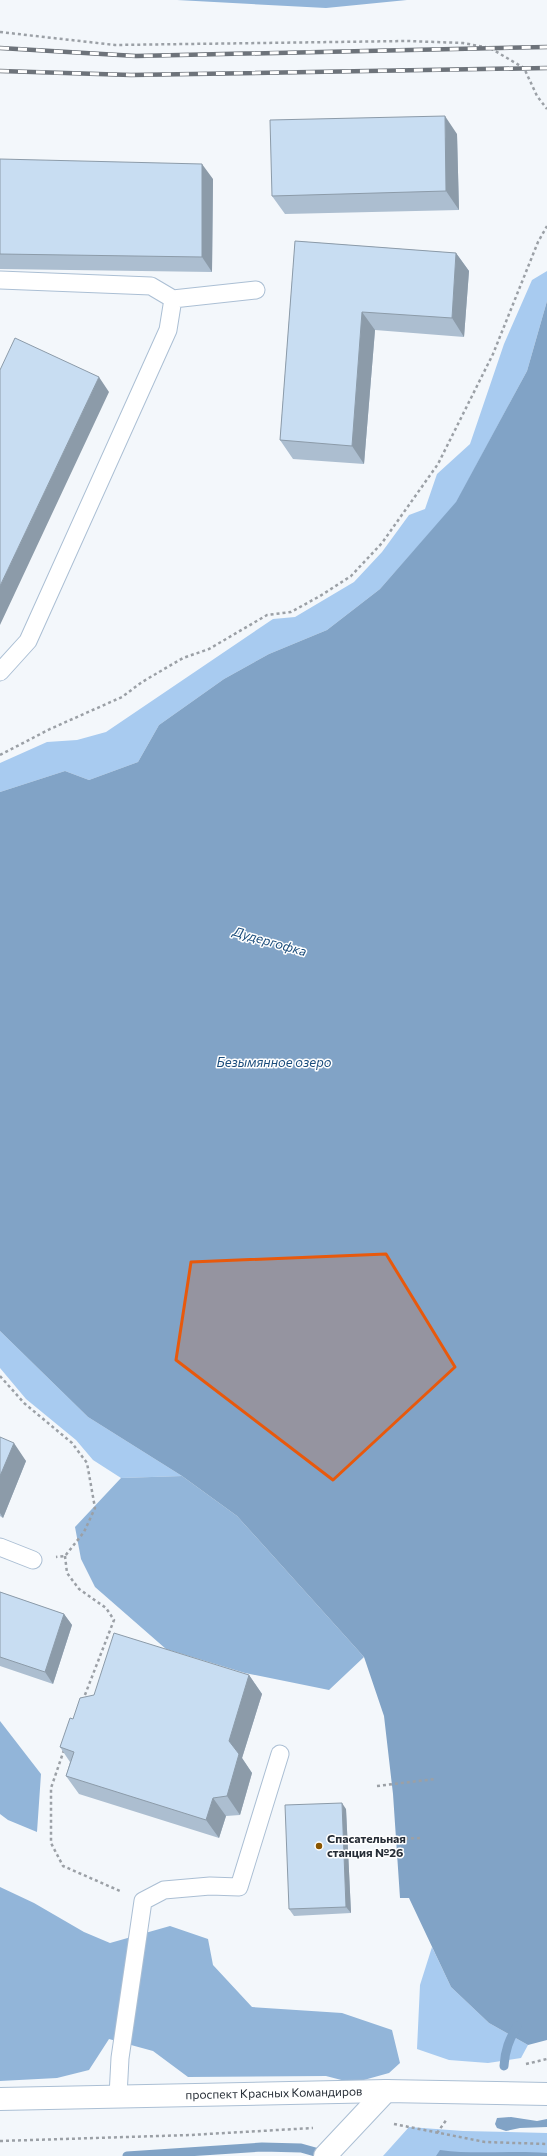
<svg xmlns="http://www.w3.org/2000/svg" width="547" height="2156" viewBox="0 0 547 2156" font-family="Commissioner,sans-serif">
  <rect width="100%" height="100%" fill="#f3f7fb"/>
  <path fill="#a8cbf0" d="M547,271v30l-20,70 -71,132 -76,86 -53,41 -58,24 -45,25 -65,46 -21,37 -49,18 -24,-9 -65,21v-29l47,-21 30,-2 29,-8 167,-113 22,-2 59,-35 28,-30 27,-37 16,-6 12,-35 33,-30 34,-100 28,-64z
    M0,1331l88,86 94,59 -61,2 -28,-18 -17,-20 -50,-41 -26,-31z
    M432,1947l19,40 38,36 39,22 -7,13 -33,5 -39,-3 -32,-11 3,-64z
    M409,2127l54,4 84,2v23h-164z"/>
  <path fill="#92b5d9" d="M177,0h230l-81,8z
    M182,1476l55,40 127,141 -35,33 -84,-17 -79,-24 -71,-62 -14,-28 -6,-32 46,-49z
    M0,1721l41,53 -4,58 -29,-12 -8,-6z
    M0,1887l34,16 50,29 26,11 60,-17 38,13 5,26 39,42 90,6 50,17 8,33 -11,10 -36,10 -27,-7 -138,1 -35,-26 -44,-12 -20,31 -32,8 -57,3z"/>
  <path fill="#81a3c6" d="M547,301v1739l-19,5 -39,-22 -38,-36 -42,-89h-9l-7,-104 -9,-78 -20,-59 -127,-141 -55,-40 -94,-59 -88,-86v-539l65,-21 24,9 49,-18 21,-37 65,-46 45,-25 58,-24 53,-41 76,-87 71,-131z
    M511,2117l26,4 10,-2v8l-27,1 -14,3 -9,-3 -2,-4 2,-6z
    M440,2150c36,5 71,0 107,3v3h-111z"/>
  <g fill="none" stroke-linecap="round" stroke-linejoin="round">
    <path stroke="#81a3c6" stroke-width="9" d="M504,2066c1,-16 5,-26 13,-40
      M127,2156l135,-9 39,1 18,5"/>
    <g stroke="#abbfd4" stroke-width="19">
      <path id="lane" d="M0,280l151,6 22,13 -5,31 -140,311 -28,31
        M173,299l83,-9
        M0,1547l33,13
        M118,2096l2,-38 23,-157 21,-11 46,-4 29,1 41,-133"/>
    </g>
    <g stroke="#abbfd4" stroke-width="24">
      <path id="street" d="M325,2156l61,-65"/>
    </g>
    <g stroke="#abbfd4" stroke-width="24">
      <g id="secondary">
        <path id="s1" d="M0,2099l386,-8 161,3"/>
      </g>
    </g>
    <path stroke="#9ba0a6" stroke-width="2.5" stroke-dasharray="3 3" stroke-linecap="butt" d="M0,32l115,13 292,-4 56,2 27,5 34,20 13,28 10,13
      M0,755l50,-26 72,-32 20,-15 41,-24 26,-9 58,-34 24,-3 29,-16 31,-20 31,-33 56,-79 55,-110 45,-112 9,-16
      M0,1376l24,27 48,40 15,20 8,45 -11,24 -19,24 -9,1
      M65,1556l2,17 12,16 27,19 8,12 -31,80
      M64,1750l-13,38v55l12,23 57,25
      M377,1786l58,-7
      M387,1839l36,-1
      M526,2064l21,-5
      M394,2124l91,18 62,2
      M437,2133l10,-14
      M0,2141l190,-6 123,-7"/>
    <use href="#lane" stroke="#fff" stroke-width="17"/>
    <use href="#street" stroke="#fff" stroke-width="22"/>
    <use href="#secondary" stroke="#fff" stroke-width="22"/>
    <g stroke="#6d737a" stroke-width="4.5">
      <path id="rail" d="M0,48l136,8 411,-9
        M0,71l131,4 416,-7"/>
    </g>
    <use href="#rail" stroke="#fff" stroke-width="3" stroke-dasharray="9" stroke-linecap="butt"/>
  </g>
  <path fill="#acbed0" d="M457,134l2,76 -174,4 -13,-18z
    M0,159l213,20 -1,93 -212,-3z
    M295,241l161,12 13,18 -5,66 -89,-7 -11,134 -71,-5 -13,-19z
    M0,1437l26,24 -23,57 -3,-2z
    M0,1592l64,22 8,11 -19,59 -53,-18z
    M249,1675l13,19 -20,64 10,15 -12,42 -14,1 -7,22 -140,-44 -13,-18 4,-14 -10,-15 13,-28z
    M346,1809l5,104 -57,3 -5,-7z"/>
  <path fill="#8c9ba9" d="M445,116l12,18 2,76 -13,-19z
    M202,164l11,15 -1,93 -10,-15z
    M456,253l13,18 -5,66 -12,-19z
    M362,312l13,18 -11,134 -12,-18z
    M99,377l10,15 -109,233v-39z
    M14,1443l12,18 -23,57 -3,-5v-37z
    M64,1614l8,11 -19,59 -8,-12z
    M249,1675l13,19 -20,64 10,15 -12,42 -13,-19 2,-55z
    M213,1798l13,18 -7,22 -13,-18z
    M342,1803l4,6 5,104 -5,-6z"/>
  <path fill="#c8ddf2" stroke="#8c9ba9" d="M445,116l1,75 -174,5 -2,-76z
    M0,159l202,5v93l-202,-3z
    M295,241l161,12 -4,65 -90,-6 -10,134 -72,-6z
    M15,338l84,39 -99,209v-216z
    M0,1437l14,6 -14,33z
    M0,1592l64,22 -19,58 -45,-15z
    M114,1633l135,42 -20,66 10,13 -12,42 -14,2 -7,22 -140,-44 8,-24 -14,-5 10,-29 3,1 7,-21 14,-3z
    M342,1803l4,104 -57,2 -4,-104z"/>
  <path fill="#e8590c" fill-opacity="0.2" stroke="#e8590c" stroke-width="3" stroke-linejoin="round" d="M386,1254l69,113 -122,113 -157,-120 15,-98z"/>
  <circle fill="#895500" stroke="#fff" stroke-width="1.5" cx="319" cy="1846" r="4"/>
  <g text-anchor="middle" stroke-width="3" stroke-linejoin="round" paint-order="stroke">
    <g font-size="12" font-weight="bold" fill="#262d36" stroke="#fff" text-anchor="start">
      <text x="327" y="1843">Спасательная<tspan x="327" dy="14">станция №26</tspan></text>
    </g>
    <g font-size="12" fill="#262d36" stroke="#fff">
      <text dy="4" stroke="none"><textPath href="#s1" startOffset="274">проспект Красных Командиров</textPath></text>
    </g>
    <g font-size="13" font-style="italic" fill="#1a4c7b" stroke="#fff">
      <text transform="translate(270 941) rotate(16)" y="5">Дудергофка</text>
      <text x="274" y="1067">Безымянное озеро</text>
    </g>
  </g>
</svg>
